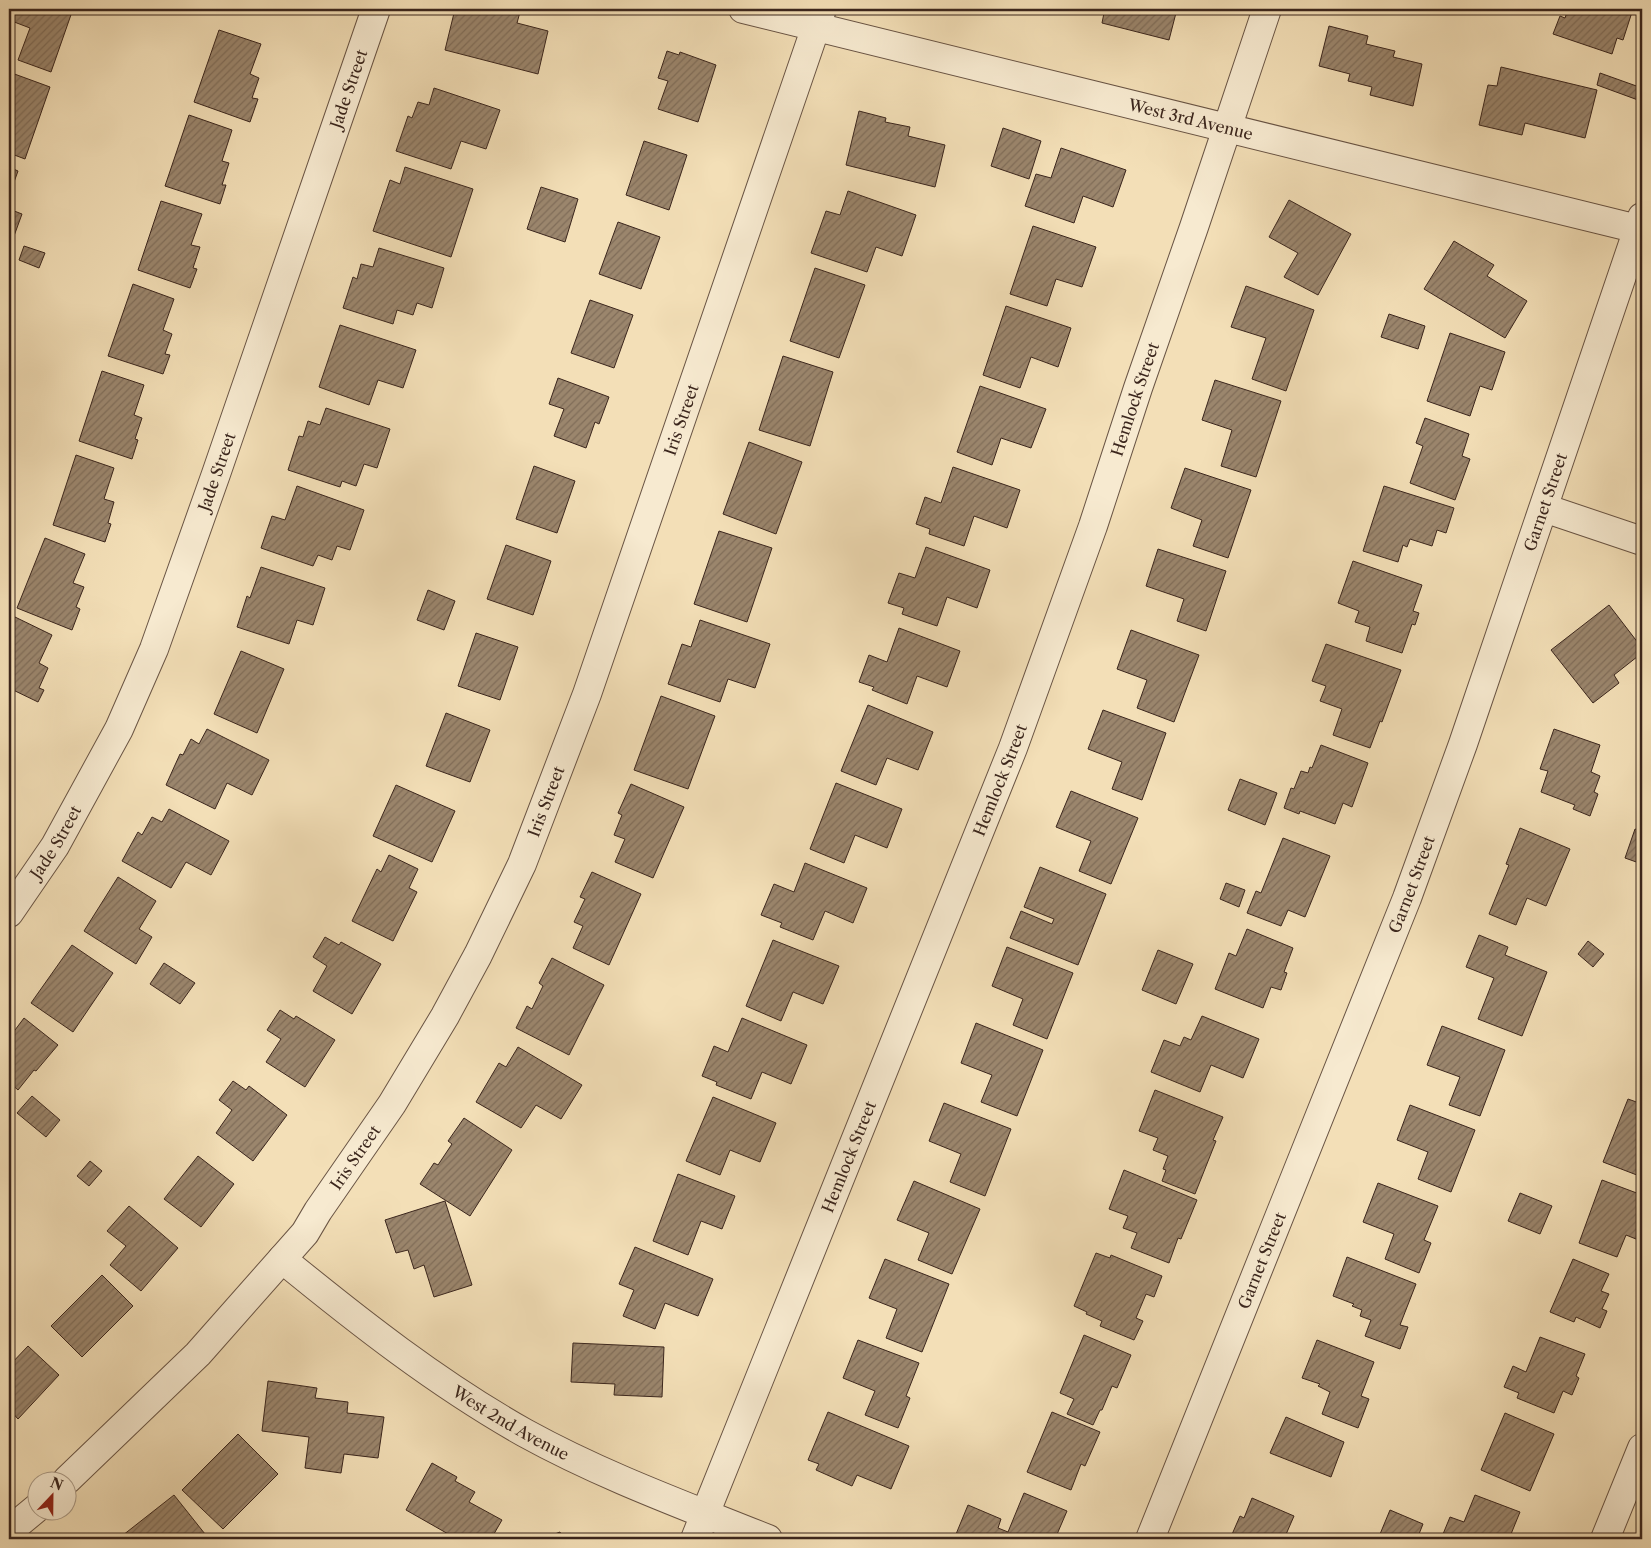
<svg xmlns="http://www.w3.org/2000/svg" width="1651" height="1548" viewBox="0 0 1651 1548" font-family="'Libre Caslon Text',serif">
  <defs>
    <pattern id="building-hatch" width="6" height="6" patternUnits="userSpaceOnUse" patternTransform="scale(1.25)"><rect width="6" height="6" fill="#9b866d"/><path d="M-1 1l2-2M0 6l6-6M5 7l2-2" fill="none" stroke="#806d59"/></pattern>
  </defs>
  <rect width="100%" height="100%" fill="#f3dfb7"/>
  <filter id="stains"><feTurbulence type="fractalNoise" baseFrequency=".004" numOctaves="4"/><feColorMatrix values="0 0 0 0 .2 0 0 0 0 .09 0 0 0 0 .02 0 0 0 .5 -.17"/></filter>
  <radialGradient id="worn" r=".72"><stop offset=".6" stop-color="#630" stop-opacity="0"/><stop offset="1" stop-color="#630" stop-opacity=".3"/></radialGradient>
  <path fill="url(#building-hatch)" stroke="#3b261d" d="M9,9h64l-22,63 -33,-12 12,-32 -21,-8z
    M455,9h54l11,3 -3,11 31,8 -10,43 -93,-24z
    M1088,9h89l-8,31 -67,-17 2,-10z
    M1568,9h65l-10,31 -6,-2 -5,16 -59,-20 7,-18 5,2z
    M1329,26l39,10 -2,8 29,7 -2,6 29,7 -9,42 -43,-11 2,-8 -24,-6 2,-7 -31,-8z
    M219,30l42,14 -11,30 9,4 -7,20 6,1 -8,23 -56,-20z
    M667,51l12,4 1,-3 36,13 -18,57 -40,-13 10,-28 -10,-3z
    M1501,67l96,23 -12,48 -60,-15 -3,12 -43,-10 9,-40 9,1z
    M9,72l41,15 -25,72 -16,-6z
    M1600,73l42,15 -4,12 -41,-15z
    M434,88l66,22 -14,39 -25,-8 -10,28 -55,-18 12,-35 4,2 6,-16 11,3z
    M859,111l27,7 -1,4 25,5 -2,9 37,9 -10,42 -89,-22z
    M189,115l43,15 -10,31 7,2 -7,22h4l-6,19 -55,-18z
    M1003,128l38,13 -12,38 -38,-13z
    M644,141l43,14 -18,55 -43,-15z
    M1061,148l65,22 -13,37 -30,-11 -9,27 -49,-17 11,-32 15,4z
    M9,167l9,4 -9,25z
    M405,167l68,22 -22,68 -78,-26 17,-51 10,4z
    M541,187l37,12 -13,43 -38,-13z
    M848,191l68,24 -14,41 -26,-9 -9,25 -56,-19 15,-42 14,4z
    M1289,200l62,34 -33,61 -34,-18 14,-24 -29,-16z
    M161,201l41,13 -11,31 9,2 -7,21 4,1 -7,19 -52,-18z
    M9,209l13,5 -12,33h-1z
    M618,222l42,15 -19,52 -42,-15z
    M1033,226l63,21 -14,40 -26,-8 -9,27 -37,-12z
    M1454,241l40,24 -7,11 40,25 -22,37 -81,-49z
    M24,246l21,7 -6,15 -20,-8z
    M379,248l65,20 -12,40 -15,-5 -4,12 -16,-5 -4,14 -50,-16 10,-31 4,2 4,-15 12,3z
    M815,268l50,17 -26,73 -49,-17z
    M133,284l41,15 -11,31 9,4 -7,20 5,1 -7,19 -55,-18z
    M1246,286l68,24 -28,81 -34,-12 14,-41 -35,-11z
    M590,300l43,15 -19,53 -43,-15z
    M1006,306l65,22 -13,39 -27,-10 -11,31 -37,-13z
    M1389,314l36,12 -7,23 -37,-12z
    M340,325l76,25 -13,38 -25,-8 -9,25 -50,-18z
    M1450,333l55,19 -13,38 -12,-4 -10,30 -43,-15z
    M783,356l50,16 -23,74 -51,-16z
    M102,371l42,14 -10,30 8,3 -7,21 3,1 -6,19 -53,-18z
    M558,378l51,19 -10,27 -4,-2 -9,26 -32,-12 10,-27 -15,-5z
    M1215,380l66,21 -25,76 -35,-11 11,-36 -30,-10z
    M980,386l66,23 -15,39 -30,-10 -9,27 -35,-13z
    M326,408l64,21 -13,39 -13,-4 -8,22 -14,-5 -2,6 -52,-17 11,-34 4,1 5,-16 12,4z
    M1425,418l44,16 -7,22 8,3 -15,41 -45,-17 13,-37 -7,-3z
    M749,442l53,20 -26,72 -53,-20z
    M76,455l38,13 -10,31 10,3 -6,21 3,1 -6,18 -52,-17z
    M534,466l41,15 -18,52 -41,-14z
    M953,467l67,23 -13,38 -33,-12 -10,30 -35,-12 1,-5 -14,-5 9,-27 16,6z
    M1185,468l66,22 -23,68 -35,-12 9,-26 -31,-12z
    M297,486l67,24 -14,40 -13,-4 -5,14 -14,-5 -5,11 -52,-18 11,-32 13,4z
    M1384,486l70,22 -8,25 -9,-3 -5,16 -22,-7 -3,8 -4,-2 -5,17 -35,-11z
    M719,531l53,17 -25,74 -53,-18z
    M45,538l40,16 -12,29 11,4 -8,20 4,2 -8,21 -55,-22z
    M506,545l45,16 -18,54 -46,-16z
    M926,547l64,23 -13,38 -30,-11 -10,29 -35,-12 2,-6 -16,-5 11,-30 16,5z
    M1158,549l68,22 -20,60 -29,-10 7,-22 -38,-13z
    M1353,561l69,24 -9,26 6,2 -4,12 -3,-1 -10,29 -36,-12 4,-14 -15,-5 4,-11 -21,-8z
    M261,567l64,21 -12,37 -16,-5 -8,24 -52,-17 10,-31 3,2z
    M428,590l27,11 -11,29 -27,-10z
    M1609,605l33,43v5l-28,22 5,8 -26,20 -42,-53z
    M15,617l37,18 -13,28 9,5 -9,20 5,2 -6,12 -29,-14v-59z
    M700,620l70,24 -15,44 -27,-9 -8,23 -52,-18 14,-40 9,3z
    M899,628l61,23 -13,36 -30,-11 -10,28 -35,-14 2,-3 -15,-5 10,-27 18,7z
    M1131,630l68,25 -25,67 -37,-14 10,-28 -30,-11z
    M476,633l42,14 -18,53 -42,-14z
    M1326,644l75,26 -19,52 -2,-1 -10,27 -37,-13 9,-26 -22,-8 6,-15 -14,-5z
    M241,651l43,18 -27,64 -43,-19z
    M661,696l54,20 -27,73 -54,-19z
    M868,705l65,27 -15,38 -31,-12 -11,27 -35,-14z
    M1103,710l63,23 -24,67 -30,-11 10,-27 -34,-13z
    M9,713l5,3 -5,9z
    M446,713l44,17 -20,52 -44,-16z
    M207,729l62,31 -17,35 -25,-12 -12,26 -49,-24 14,-31 3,1 8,-16 8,5z
    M1554,729l46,16 -9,27 9,4 -6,16 4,2 -8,22 -17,-7 2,-4 -34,-13 7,-21 -8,-2z
    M1321,745l47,18 -16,44 -9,-4 -8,21 -35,-13 -1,3 -15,-6 7,-20 3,1 7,-18 7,2 2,-6 2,1z
    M1240,779l37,14 -12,32 -37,-15z
    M836,783l66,26 -15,39 -32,-13 -11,28 -34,-14z
    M631,784l53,23 -31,71 -38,-16 10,-23 -11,-4 8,-20 -4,-2z
    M396,785l59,26 -23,51 -59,-26z
    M1071,791l67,27 -27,66 -32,-13 12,-30 -35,-14z
    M169,809l60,32 -18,34 -25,-13 -15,26 -49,-27 16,-29 4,3 10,-18 10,5z
    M1520,828l50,21 -24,57 -19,-8 -11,27 -27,-11 20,-49 -3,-1z
    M1635,829l7,2v33l-17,-6z
    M1283,838l47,18 -25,61 -17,-7 -7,16 -34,-13 9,-22 5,2z
    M389,855l29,14 -9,19 8,4 -24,49 -41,-20 25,-52 4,3z
    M805,863l62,25 -14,35 -28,-12 -12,29 -33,-13 2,-4 -21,-8 13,-31 20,8z
    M1040,867l66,27 -28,71 -68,-27 11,-27 31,13 2,-5 -30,-12z
    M592,872l49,22 -32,71 -36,-17 10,-22 -9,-4 11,-23 -5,-2z
    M118,877l38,24 -17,28 13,8 -16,27 -52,-33z
    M1226,883l19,7 -6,17 -19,-8z
    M1247,929l46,19 -9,24 3,1 -6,17 -10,-3 -8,21 -48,-19 14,-36 7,3z
    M1479,935l29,12 -3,8 42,17 -25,64 -44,-17 16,-41 -28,-11z
    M325,937l14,8 2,-3 40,22 -29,50 -39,-23 14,-25 -14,-9z
    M773,940l66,26 -16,38 -30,-12 -12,29 -35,-15z
    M1588,941l16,13 -11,13 -15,-13z
    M72,945l41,28 -40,59 -42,-29z
    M1007,947l66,26 -26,66 -34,-14 10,-26 -31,-13z
    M1158,950l35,14 -17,40 -34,-14z
    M552,958l52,27 -35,70 -53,-27 11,-22 5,3 11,-23 -4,-3z
    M164,963l31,20 -15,21 -30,-20z
    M280,1010l14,9 2,-3 39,24 -30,47 -39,-25 15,-23 -14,-9z
    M1202,1016l57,23 -16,39 -32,-13 -11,27 -49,-20 13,-32 16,6 4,-9 7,3z
    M24,1018l34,27 -22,26 -2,-1 -16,20 -9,-8v-44z
    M742,1018l65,27 -16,39 -29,-12 -11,27 -35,-14 1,-3 -15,-6 12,-30 14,6z
    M976,1023l67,27 -26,66 -36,-14 11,-27 -31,-12z
    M1442,1026l63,24 -25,66 -31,-11 11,-28 -33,-12z
    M518,1047l64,38 -21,34 -25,-14 -15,23 -45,-26 23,-39 7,4z
    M233,1081l13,9 3,-4 38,29 -34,46 -37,-28 16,-23 -13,-10z
    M1155,1090l68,27 -10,23 3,1 -21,53 -33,-13 4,-11 -3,-1 5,-13 -15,-6 5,-12 -19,-7z
    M32,1096l28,24 -14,17 -29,-24z
    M713,1097l63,26 -16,39 -30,-12 -10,25 -34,-14z
    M1628,1099l14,5v73l-39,-15z
    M944,1103l67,26 -26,67 -35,-14 11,-28 -32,-13z
    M1410,1105l65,25 -24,62 -33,-13 10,-27 -31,-12z
    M464,1118l48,32 -42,66 -50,-32 14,-21 4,2 14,-21 -4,-3z
    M198,1156l36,28 -33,43 -37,-28z
    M90,1161l12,10 -13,15 -12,-10z
    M1124,1170l73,30 -16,39 -3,-1 -9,25 -38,-15 6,-15 -14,-5 5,-12 -19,-7z
    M678,1174l57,22 -13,33 -21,-8 -13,34 -35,-14z
    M1602,1180l40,15v17l-3,9 3,2 -6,16 -10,-4 -9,22 -38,-14z
    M914,1181l66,28 -28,65 -34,-14 11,-27 -32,-13z
    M1378,1183l60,23 -14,34 7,3 -12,30 -34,-14 9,-25 -31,-12z
    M1520,1193l32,13 -12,28 -32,-13z
    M445,1201l27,84 -38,12 -10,-32 -10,4 -6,-19 -12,3 -11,-33z
    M129,1206l49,42 -37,43 -31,-26 16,-19 -19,-15z
    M635,1247l78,32 -15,37 -33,-13 -10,26 -32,-13 11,-26 -15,-6z
    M1096,1253l14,5 1,-3 51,21 -8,21 -8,-3 -10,24 7,3 -9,19 -34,-14 2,-5 -16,-7 1,-2 -13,-6z
    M1347,1257l69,27 -16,41 8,2 -8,22 -35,-13 6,-16 -11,-4 2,-6 -10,-4 2,-2 -21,-8z
    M885,1259l64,25 -27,68 -36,-14 11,-29 -28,-11z
    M1573,1259l36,15 -8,17 8,3 -7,15 5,2 -7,17 -24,-11 -2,5 -24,-10z
    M102,1275l31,31 -51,51 -31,-31z
    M1084,1335l47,20 -14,33 -5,-2 -10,24h-2l-7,15 -26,-11 7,-15 -14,-6z
    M1540,1337l45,17 -9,22 3,2 -7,17 -9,-4 -9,22 -37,-15 2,-5 -15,-6 9,-21 13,6z
    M858,1340l61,23 -13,33 4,2 -12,30 -33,-13 10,-24 -32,-13z
    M1317,1340l57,22 -13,34 8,3 -11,29 -36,-14 8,-22 -12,-6 2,-2 -18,-6z
    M573,1343l91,4 -2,50 -48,-2 1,-11 -44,-2z
    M28,1346l31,29 -41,44 -9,-10v-43z
    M268,1381l49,7 -2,10 33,4 -1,11 37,4 -6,41 -34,-4 -3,19 -36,-5 4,-31 -47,-6z
    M828,1412l81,34 -18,43 -34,-14 -5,11 -36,-16 3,-6 -11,-4z
    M1052,1412l48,20 -15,34 -4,-2 -10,26 -44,-18z
    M1505,1413l49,21 -24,57 -49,-21z
    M1286,1417l58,25 -13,35 -61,-24z
    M238,1434l40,40 -55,55 -41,-39z
    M432,1463l25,14 -2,4 20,11 -6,10 33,18 -11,19h-34l-51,-29z
    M1024,1493l43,18 -12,28h-101l14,-34 33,14 -3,9 10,4z
    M174,1495l35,44h-91z
    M1475,1495l45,17 -11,27h-68l9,-22 14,5z
    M1252,1498l42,18 -10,23h-54l10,-23 4,2z
    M1390,1510l33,14 -6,15h-39z
    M560,1532l3,7h-21z"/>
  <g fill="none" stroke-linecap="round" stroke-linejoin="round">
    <g stroke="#695444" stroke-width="30">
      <g id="minor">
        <path id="s1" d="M743,9l899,221"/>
        <path d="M1544,508l98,33"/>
        <path id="s2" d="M9,913l46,-67 64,-117 35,-80 62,-175 160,-465"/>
        <path id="s3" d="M282,1259c77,63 156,125 243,174 78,43 161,73 243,106"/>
        <path id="s4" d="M67,1480l131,-126 107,-121 13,-22 74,-107 53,-88 33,-61 44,-91 65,-170 235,-685"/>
        <path d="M9,1531l29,-24"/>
        <path id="s5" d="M695,1539l318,-791 80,-222 45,-138 56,-161 73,-218"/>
        <path id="s6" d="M1150,1539l257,-641 56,-154 179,-527"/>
        <path d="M1605,1539l37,-91"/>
      </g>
    </g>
    <use href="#minor" stroke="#f7ead0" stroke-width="28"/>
  </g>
  <g text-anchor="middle" stroke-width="5" stroke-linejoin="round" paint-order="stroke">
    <g font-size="16" fill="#3b261d" stroke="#f7ead0">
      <text dy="6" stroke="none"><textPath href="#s2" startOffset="895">Jade Street</textPath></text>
      <text dy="6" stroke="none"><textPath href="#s1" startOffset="461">West 3rd Avenue</textPath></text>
      <text dy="6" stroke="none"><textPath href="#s5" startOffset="1222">Hemlock Street</textPath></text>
      <text dy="6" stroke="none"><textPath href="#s4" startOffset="1244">Iris Street</textPath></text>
      <text dy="6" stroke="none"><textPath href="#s2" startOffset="490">Jade Street</textPath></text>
      <text dy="6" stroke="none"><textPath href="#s6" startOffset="1110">Garnet Street</textPath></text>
      <text dy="6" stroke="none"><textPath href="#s5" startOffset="818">Hemlock Street</textPath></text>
      <text dy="6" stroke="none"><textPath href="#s4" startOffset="839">Iris Street</textPath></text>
      <text dy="6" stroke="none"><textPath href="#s2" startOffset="85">Jade Street</textPath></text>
      <text dy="6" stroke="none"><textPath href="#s6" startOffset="705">Garnet Street</textPath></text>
      <text dy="6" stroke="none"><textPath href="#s4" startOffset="434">Iris Street</textPath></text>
      <text dy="6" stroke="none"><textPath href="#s5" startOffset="412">Hemlock Street</textPath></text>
      <text dy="6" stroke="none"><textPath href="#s6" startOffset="300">Garnet Street</textPath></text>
      <text dy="6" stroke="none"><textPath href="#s3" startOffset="282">West 2nd Avenue</textPath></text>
    </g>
  </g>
  <rect width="1651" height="1548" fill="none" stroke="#f3dfb7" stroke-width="30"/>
  <rect x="10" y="10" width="1631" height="1528" fill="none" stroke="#3b261d" stroke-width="2.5"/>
  <rect x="15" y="15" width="1621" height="1518" fill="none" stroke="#3b261d"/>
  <g transform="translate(52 1496) rotate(22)"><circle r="24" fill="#f7ead0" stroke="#ac9c88"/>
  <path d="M0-4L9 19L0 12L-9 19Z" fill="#8f2418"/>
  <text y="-8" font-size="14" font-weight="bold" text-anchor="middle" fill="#3b261d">N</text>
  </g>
  <rect width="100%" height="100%" filter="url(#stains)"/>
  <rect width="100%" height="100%" fill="url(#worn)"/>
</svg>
